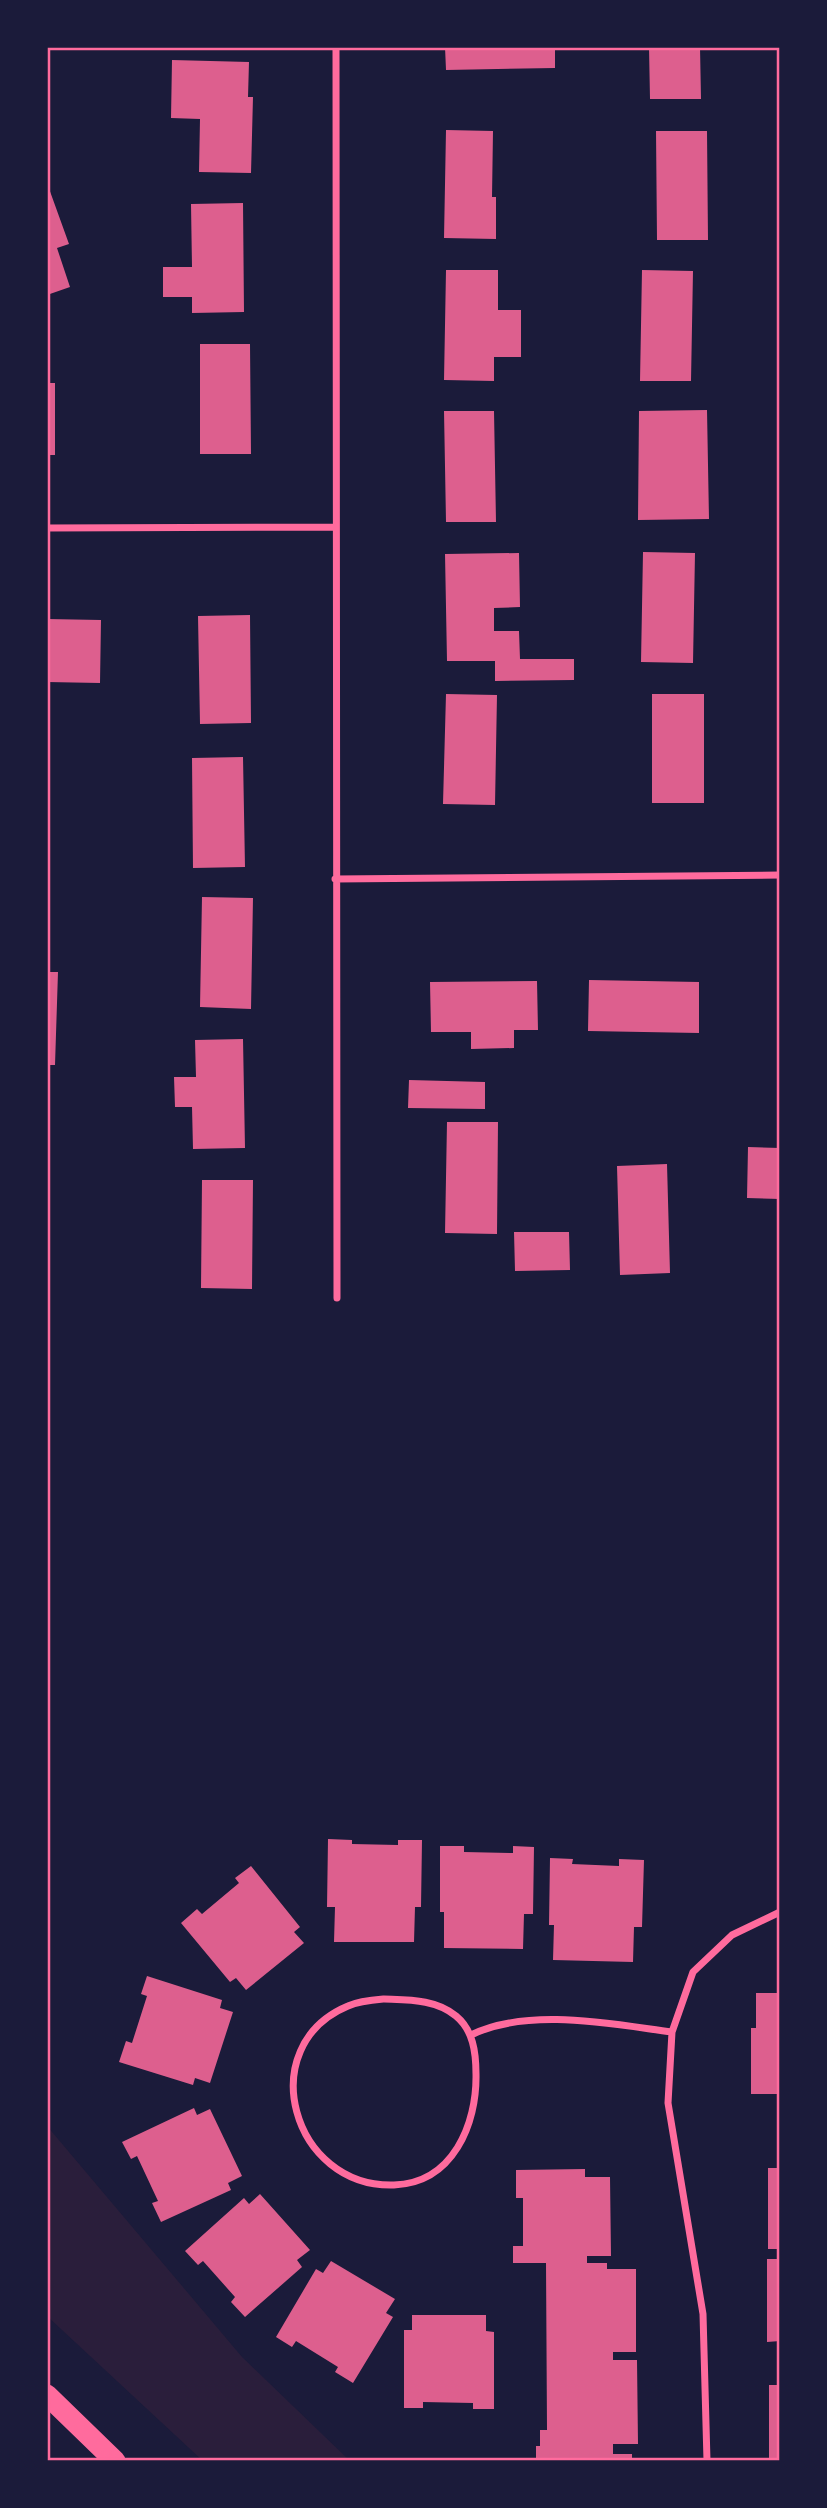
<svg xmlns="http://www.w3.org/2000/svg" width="827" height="2508" viewBox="0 0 827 2508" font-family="'DejaVu Sans',sans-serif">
  <rect width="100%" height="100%" fill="#1b1b3a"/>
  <path fill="#2a1e3b" d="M47,2126l195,231 108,104h-147l-156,-145z"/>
  <path fill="#dd5f8e" d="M445,47h110v21l-109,2z
    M649,47h51l1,52h-51z
    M172,60l77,2 -1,35h5l-2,76 -52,-1 1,-53 -29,-1z
    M446,130l47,1 -1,66h4v42l-52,-1z
    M656,131h51l1,109h-51z
    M47,183l22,61 -12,4 13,39 -23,8z
    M243,203l1,109 -52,1v-16h-29v-30h29l-1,-63z
    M446,270h52v40h23v47h-27v24l-50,-1z
    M642,270l51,1 -2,110h-51z
    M200,344h50l1,110h-51z
    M47,383h8v72h-8z
    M707,410l2,109 -71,1 1,-109z
    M444,411h50l2,111h-50z
    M643,552l52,1 -2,110 -52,-1z
    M519,553l1,54 -26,1v23h25l1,28h54v21l-79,1v-20h-48l-2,-107z
    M250,615l1,108 -51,1 -2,-108z
    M47,619l54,1 -1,63 -53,-1z
    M446,694l51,1 -2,110 -52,-1z
    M652,694h52v109h-52z
    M243,757l2,110 -52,1 -1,-110z
    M202,897l51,1 -2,111 -51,-2z
    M47,972h11l-3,93h-8z
    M589,980l110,2v51l-111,-2z
    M537,981l1,49h-24v18l-43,1v-17h-40l-1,-50z
    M243,1039l2,109 -52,1 -1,-42h-17l-1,-30h22l-1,-37z
    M409,1080l76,2v27l-77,-1z
    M447,1122h51l-1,112 -52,-1z
    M748,1147l32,1v51l-33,-1z
    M667,1164l3,109 -50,2 -3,-109z
    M202,1180h51l-1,109 -51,-1z
    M514,1232h55l1,38 -55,1z
    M328,1839l24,1v4l46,1v-5h24l-1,67h-6l-1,35h-80l1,-35h-8z
    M440,1846h24v6l49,1v-7l21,1 -1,67h-9l-1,35 -79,-1v-36h-4z
    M550,1858l23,1 -1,5 47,2v-7l25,1 -2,67h-8l-1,35 -80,-2 1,-35h-5z
    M251,1866l49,61 -6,5 10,11 -58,47 -10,-12 -6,4 -49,-59 16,-14 5,5 37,-31 -4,-5z
    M147,1976l75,24 -2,8 13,4 -23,71 -15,-5 -2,7 -74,-23 7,-21 6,2 15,-47 -6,-2z
    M756,1993h24v101h-29v-66h5z
    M194,2108l3,7 13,-6 32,67 -14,7 3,7 -70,32 -9,-19 6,-2 -21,-45 -6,3 -9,-17z
    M768,2168h12v81h-12z
    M585,2169v8h25l1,79h-24v7h20v6h29v83h-23v8h24l1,84h-25v10h19v7h-96v-15h4v-16h7l-1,-167h-33v-17h10v-48h-7v-28z
    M260,2194l50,56 -13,10 5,7 -57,50 -14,-15 4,-5 -32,-36 -5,4 -13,-14 59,-53 5,6z
    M767,2259h13v82l-13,1z
    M331,2261l64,38 -9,14 7,4 -40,66 -18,-11 3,-5 -42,-26 -4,6 -16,-10 40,-68 7,4z
    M412,2315h74v16l8,1v77h-21v-6l-50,-1v6h-19v-78h8z
    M769,2385h11v76h-11z"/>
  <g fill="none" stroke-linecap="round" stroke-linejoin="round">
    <path stroke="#ff6b9d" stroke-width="7" d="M336,47l1,1251
      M47,528l288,-1
      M335,879l445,-4
      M384,1999c24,1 52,0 72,17 17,14 20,36 20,58 1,50 -23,109 -82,111 -102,3 -142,-139 -46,-179 11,-5 24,-6 36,-7z
      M471,2035c57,-28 140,-11 201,-3
      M707,2461l-4,-147 -35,-211 4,-71 21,-60 39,-37 48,-23"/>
    <path stroke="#ff6b9d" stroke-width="21" d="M47,2395l68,66"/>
  </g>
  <rect width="827" height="2508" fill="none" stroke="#1b1b3a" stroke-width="98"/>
  <rect x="49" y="49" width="729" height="2410" fill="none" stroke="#ff6b9d" stroke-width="2.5"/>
</svg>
